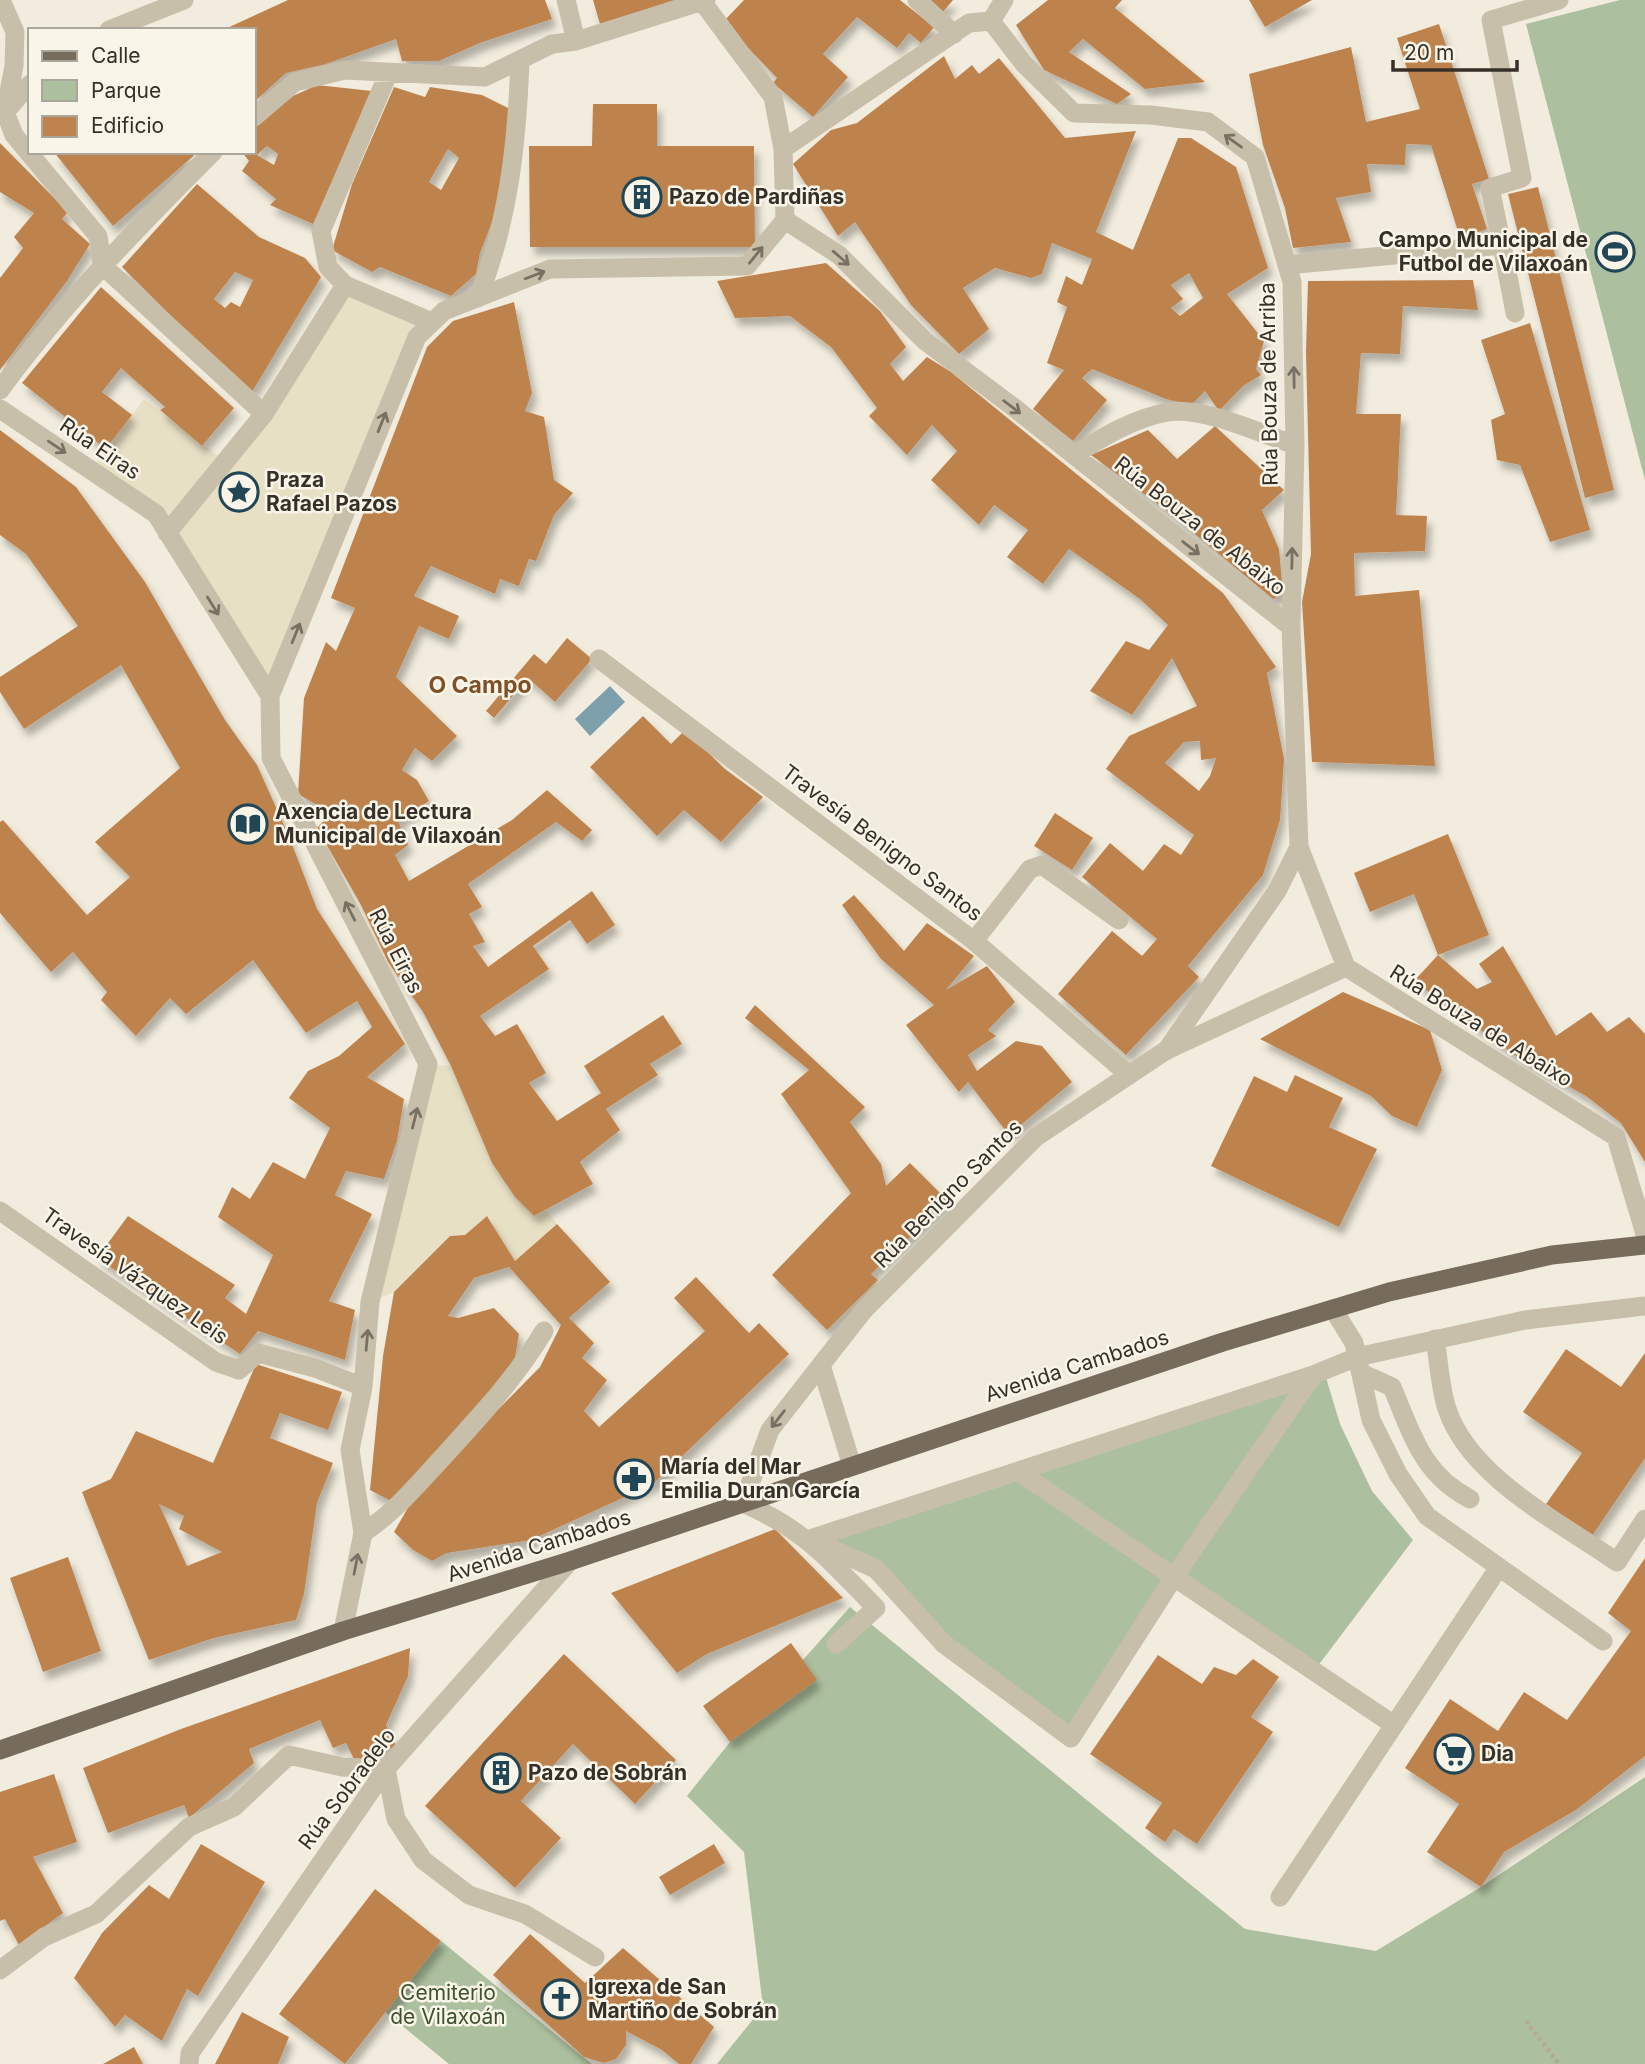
<svg xmlns="http://www.w3.org/2000/svg" width="1645" height="2064" viewBox="0 0 1645 2064" font-family="Inter,sans-serif">
  <defs>
    <filter id="shadow"><feDropShadow dx="4.5" dy="8" stdDeviation="3.5" flood-color="#0004"/></filter>
  </defs>
  <rect width="100%" height="100%" fill="#f1ecdd"/>
  <path fill="#acbf9e" d="M1620,0h25v480l-119,-456z
    M1324,1371l16,53 32,67 41,49 -99,131 -140,-94 -103,161 -67,-48 -128,-121 -66,-30z
    M850,1607l395,322 131,22 105,-64 164,-110v287h-928l46,-57 -19,-155 -57,-56 43,-54z
    M441,1941l151,123h-143l-65,-53z"/>
  <path fill="#e8e0c5" d="M345,285l87,37 -162,374 -114,-182 -65,-44 53,-71 82,63z
    M428,1064l23,2 41,97 23,34 19,19 12,-6 11,14 -42,37 -28,-45 -22,19 -15,1 -56,56 -24,10z"/>
  <path fill="#7e9fac" d="M610,686l15,16 -35,34 -15,-17z"/>
  <path fill="#be834e" fill-rule="evenodd" filter="url(#shadow)" d="M288,0h257l7,19 -72,24 -41,18h-37l-6,-22 -70,25 -40,9 -32,29v-72h-31z
    M593,0h87l-80,24z
    M744,0h156l34,27 -13,16 -12,-10 -12,15 -40,-31 -34,37 25,23 -35,40 -40,-34 4,-5 -54,-56z
    M928,0h25l-11,13z
    M1048,0h74l-7,8 90,74 -60,7 -62,-50 -14,13 62,42 -14,10 -73,-34 -28,-45z
    M1249,0h63l-47,27z
    M1439,24l50,155 -17,5 15,45 -27,9 -29,-93 -25,-1 -1,21 -38,-1 4,28 -35,6 15,44 -58,6 -8,-40 -22,-63 -14,-71 102,-27 15,75 54,-13 -23,-71z
    M944,56l11,23 17,-14 7,9 20,-16 66,80 71,-7 -40,101 37,18 45,-112h13l45,29 32,101 -41,26 37,47 -8,28 5,6 -18,11 -24,25 -14,-20 -14,14 -25,-6 -74,-30 -10,9 25,22 -34,41 -40,-32 31,-39 -17,-7 20,-56 -10,-5 9,-26 16,9 10,-26 -40,-16 -10,31 -11,4 -36,-10 -32,20 26,41 -30,25 -48,-49 -56,-83 -17,14 -45,-72 38,-34 26,-7zM1189,273l14,25 -23,18 -9,-8 12,-9 -12,-14z
    M317,85l55,6 -59,133 -43,-19 6,-6 -34,-28 7,-10 -7,-9h12v-26l39,-30zM267,146l11,8 -4,11 -17,-10z
    M394,87l31,10 5,-10 52,8 30,15 -16,102 -16,41 -4,21 -25,22 -71,-29 -8,5 -40,-22 20,-66zM448,149l11,9 -18,32 -12,-8z
    M593,104h64v42h97l1,101h-225l-1,-101h63z
    M0,143l68,69 -6,7 28,25 -23,37 -67,89v-92l23,-30 -9,-11 20,-24 -34,-21z
    M54,152h144l-85,74z
    M197,184l62,53 46,21 16,19 -69,115 -54,-49 -76,-76zM235,272l18,8 -13,27 -9,-5 -6,6 -11,-9z
    M1538,187l76,303 -29,8 -77,-304z
    M826,263l54,48 26,36 -16,17 13,17 24,-24 24,15 272,221 53,74 -9,6 17,86 -4,61 -17,55 -75,91 11,11 -73,78 -68,-61 54,-63 30,25 15,-17 -75,-62 28,-34 33,28 21,-27 17,11 13,-20 -88,-66 23,-33 68,-30 -25,-48 -40,57 -42,-24 36,-50 23,9 19,-25 -28,-26 -71,-50 -26,35 -36,-27 21,-27 -34,-25 -15,20 -48,-45 26,-29 -25,-26 -25,30 -38,-39 8,-8 -46,-61 -41,-31 -55,2 -18,-37zM1200,741l1,19 15,-2 -6,18 -11,15 -34,-28 19,-21z
    M1473,280l5,30 -75,-4 -3,48 -39,-1 -5,61h45l-5,101 31,1 -2,35 -71,2 1,43 64,-6 16,176 -123,-4 -10,-160 9,-48 -5,-201 2,-72z
    M101,287l133,121 -32,38 -42,-36 5,-3 -44,-39 -19,24 30,23 -26,34 -84,-66z
    M514,302l18,91 -7,18 19,6 10,63 19,13 -19,22 -18,46 -7,-2 -10,27 -19,-7 -5,15 -64,-28 -17,30 45,20 -10,23 -30,-13 -23,51 61,59 -25,25 -17,-13 -13,22 15,10 12,21 -31,20 10,24 -13,10 14,26 103,-61 35,-30 45,40 -10,11 -26,-19 -88,62 14,23 -13,7 16,28 -12,4 15,21 104,-76 23,34 -28,19 -17,-24 -37,26 16,23 -69,47 15,20 22,-12 29,49 -17,10 28,38 44,-28 -17,-27 79,-51 19,29 -32,20 8,11 -52,34 14,21 -40,32 13,22 -59,32 -19,-19 -23,-34 -41,-97 -28,-54 -35,-50 -27,-57 -44,-77 14,-15 -33,-19 6,-96 22,-56 10,9 19,-43 -24,-10 96,-251 26,-26z
    M1530,323l60,207 -40,12 -30,-77 -23,-5 -6,-40 14,-6 -24,-74z
    M1215,426l69,64 -22,20 17,39 4,45 -10,5 -107,-89 -75,-55 57,-25 29,29z
    M0,430l76,57 69,95 80,138 32,45 31,69 29,75 88,135 -38,33 37,22 -7,42 -13,38 -38,-8 -11,24 37,19 -43,87 26,9 -10,50 -87,-29 -18,23 -143,-96 31,-42 107,69 -10,13 21,16 27,-59 -55,-38 14,-30 18,12 23,-37 32,17 25,-51 -41,-30 19,-27 31,-15 33,-29 -15,-26 -51,32 -53,-73 -67,54 -16,-16 -34,38 -35,-36 6,-8 -34,-40 -22,20 -51,-59v-91l3,-2 84,95 43,-38 -35,-35 85,-74 -59,-103 -97,64 -24,-37v-15l78,-51 -52,-72 -26,-19z
    M567,638l25,21 -37,43 -27,-24 -34,40 -8,-7 48,-57 12,10z
    M643,716l28,28 14,-14 40,39 38,28 -42,45 -37,-32 -27,26 -67,-69z
    M1055,813l38,25 -21,32 -38,-24z
    M1448,834l41,101 -51,20 39,34 15,-7 -13,-18 24,-18 53,90 35,-24 16,20 22,-15 16,17v128l-24,-39 -35,-27 -63,-35 -109,-80 24,-26 -24,-61 -44,18 -16,-39z
    M854,895l50,56 23,-28 47,33 -28,34 41,-24 28,36 -27,28 8,6 -28,19 9,16 39,-30 26,5 30,36 -63,53 -41,-53 -9,10 -53,-67 28,-20 -53,-46 -39,-54z
    M1343,992l87,38 12,40 -25,57 -25,-11 -21,-20 -111,-57z
    M755,1005l110,102 -15,15 31,42 5,22 24,-23 38,38 -77,73 7,6 -51,50 -55,-55 79,-82 -70,-99 28,-24 -64,-52z
    M1295,1075l48,23 -14,29 48,22 -38,78 -128,-61 43,-90 33,16z
    M487,1216l28,45 42,-37 53,58 -41,36 25,25 -12,15 25,22 -23,31 15,16 106,-96 -31,-33 22,-21 53,56 10,-10 30,31 -136,130 -122,56 -84,13 -15,8 -19,-11 -19,-18 23,-40 123,-125 21,-42 -52,-58 -35,11 -26,38 10,2 36,-10 25,26 -5,29 -123,138 -21,-11 13,-134 11,-64 56,-56 15,-1z
    M1566,1349l55,38 24,-34v105l-53,78 -46,-32 36,-51 -59,-41z
    M256,1364l86,28 -14,38 -48,-17 -10,25 63,25 -16,40 -13,91 -8,26 -82,18 -65,22 -67,-168 29,-13 25,-48 77,32zM159,1504l25,12 -5,13 43,23 -35,14z
    M775,1529l68,69 -136,56 -30,19 -66,-80z
    M68,1557l33,94 -58,21 -33,-94z
    M1645,1558v198l-69,54 -72,42 -23,35 -54,-35 32,-48 -54,-36 45,-69 48,32 26,-39 43,28 64,-89 -23,-18z
    M791,1643l26,37 -87,62 -27,-36z
    M410,1648l-2,28 -22,49 10,21 -41,15 -9,-18 -13,5 -13,-28 -71,29 5,14 -65,55 -5,-13 -76,28 -25,-65 98,-39z
    M564,1654l112,106 -41,44 -62,-60 -52,57 40,37 -46,50 -90,-82z
    M1158,1655l44,29 12,-17 22,8 17,-16 26,18 -28,40 22,15 -76,112 -23,-15 -9,13 -20,-14 17,-25 -72,-49z
    M54,1774l23,68 -44,15 30,56 -44,32 -14,-26 -5,2v-129z
    M201,1844l64,38 -67,114 -11,-7 -25,52 -37,-26 -10,12 -41,-49 28,-45 47,-48 20,14z
    M714,1844l11,19 -55,32 -11,-18z
    M375,1889l66,52 -96,123 -66,-50z
    M530,1934l55,49 38,-35 91,79 -23,37h-12l-17,-14 -36,-19v14l-10,14 -12,4 -20,-6 -91,-82z
    M242,2012l47,25 -11,27h-63z
    M134,2047l9,17h-40z"/>
  <g fill="none" stroke-linecap="round" stroke-linejoin="round">
    <path stroke="#b4a994" stroke-width="4.5" stroke-dasharray="3.5 3.5" stroke-linecap="butt" d="M1526,2021l33,43"/>
    <path stroke="#c8bfaa" stroke-width="19" d="M1502,245l13,68
      M1287,265l215,-20 -12,-57 32,-10 -31,-158 68,-20
      M974,941l56,-72 12,-4 77,55
      M821,1365l31,101
      M1361,1373l31,14c20,47 30,87 78,112
      M743,1503c64,28 86,57 133,105l-40,36
      M363,1533c32,-21 55,-49 81,-77 37,-40 72,-79 100,-125"/>
    <path stroke="#c8bfaa" stroke-width="19" d="M1435,1339c4,23 5,49 12,70 23,69 113,113 170,153l28,-43
      M1019,1472l155,105 -103,161 -127,-94 -68,-75 -66,-30 503,-164
      M1394,1725l-220,-148 139,-202 44,-18 168,-37 120,-14
      M386,1769l10,50 27,41 46,35 56,19 70,43"/>
    <path stroke="#c8bfaa" stroke-width="19" d="M1,0l14,32 -1,34 -9,46 9,23 84,101 4,29 162,149
      M566,0l10,41
      M701,0l72,97 10,52 2,71
      M917,0l37,34
      M1004,0l-13,21 33,43 50,49 77,2 57,7 47,35 37,125 3,163 -4,182 8,220 47,120 270,170 29,97
      M109,30l75,-30
      M5,112l25,-28
      M254,117l41,-35 50,-12 140,7 67,-33 24,-3 130,-41
      M783,149l186,-126 22,-2
      M785,220l54,35 86,86 87,65 279,221
      M345,285l-17,-18 -7,-36 67,-157
      M478,298c31,-78 39,-155 42,-238
      M0,390c64,-87 137,-162 213,-238
      M0,409l156,105 114,182 1,62 157,306 -58,238 -7,85 -13,63 13,83 -20,98
      M1074,455c29,-18 60,-37 94,-43 35,-6 93,22 127,33
      M167,533l97,-119 81,-129 87,37
      M599,659l375,282 155,134
      M270,696l147,-359 27,-26 106,-42 197,-3 38,-46
      M1166,1051l111,-160 22,-44
      M0,1211l216,151 23,8 19,-17 57,15 48,19
      M1333,1309l21,34 17,77 27,54 29,42 176,125
      M743,1503l27,-73 94,-120 172,-173 129,-86 181,-84
      M1280,1897l219,-330
      M0,1970l44,-33 52,-23 93,-87 45,-20 55,-52 53,12 44,2
      M189,2064l1,-11 196,-284 184,-208"/>
    <path stroke="#776b5b" stroke-width="19" d="M0,1750l343,-119 227,-70 653,-219 166,-50 163,-37 93,-10"/>
  </g>
  <defs><path id="oneway-shaft" d="M-6 0H5M1.5-3L5.5 0L1.5 3" fill="none" stroke-width="1.6" stroke-linecap="round" stroke-linejoin="round" transform="scale(1.75)"/></defs>
  <g stroke="#787063">
    <use href="#oneway-shaft" transform="translate(1233 141) rotate(-144)"/>
    <use href="#oneway-shaft" transform="translate(756 255) rotate(-51)"/>
    <use href="#oneway-shaft" transform="translate(841 258) rotate(41)"/>
    <use href="#oneway-shaft" transform="translate(535 275) rotate(-21)"/>
    <use href="#oneway-shaft" transform="translate(1294 377) rotate(-91)"/>
    <use href="#oneway-shaft" transform="translate(1012 407) rotate(37)"/>
    <use href="#oneway-shaft" transform="translate(382 422) rotate(-68)"/>
    <use href="#oneway-shaft" transform="translate(57 447) rotate(34)"/>
    <use href="#oneway-shaft" transform="translate(1191 548) rotate(38)"/>
    <use href="#oneway-shaft" transform="translate(1292 558) rotate(-89)"/>
    <use href="#oneway-shaft" transform="translate(213 606) rotate(58)"/>
    <use href="#oneway-shaft" transform="translate(296 633) rotate(-68)"/>
    <use href="#oneway-shaft" transform="translate(350 911) rotate(-117)"/>
    <use href="#oneway-shaft" transform="translate(415 1118) rotate(-76)"/>
    <use href="#oneway-shaft" transform="translate(367 1340) rotate(-85)"/>
    <use href="#oneway-shaft" transform="translate(778 1419) rotate(128)"/>
    <use href="#oneway-shaft" transform="translate(356 1564) rotate(-79)"/>
  </g>
  <defs>
    <g id="building-ring" transform="scale(2.0125)"><circle r="9.5" fill="#f9f5e9" stroke="#214655" stroke-width="1.5"/><path d="M-4-6H4V6H1V3H-1V6H-4ZM-2.5-4.3h1.7v1.8h-1.7ZM.8-4.3h1.7v1.8H.8ZM-2.5-1h1.7V.8h-1.7ZM.8-1h1.7V.8H.8Z" fill="#214655"/></g>
    <g id="stadium-ring" transform="scale(2.0125)"><circle r="9.5" fill="#f9f5e9" stroke="#214655" stroke-width="1.5"/><path d="M0-5a6.5 5 0 1 0 0 10a6.5 5 0 1 0 0-10ZM-3.5-1.8h7v3.6h-7Z" fill="#214655"/></g>
    <g id="sight-ring" transform="scale(2.0125)"><circle r="9.5" fill="#f9f5e9" stroke="#214655" stroke-width="1.5"/><path d="M0-6L1.8-2.2L6-1.7L2.9 1.2L3.7 5.4L0 3.3L-3.7 5.4L-2.9 1.2L-6-1.7L-1.8-2.2Z" fill="#214655"/></g>
    <g id="library-ring" transform="scale(2.0125)"><circle r="9.5" fill="#f9f5e9" stroke="#214655" stroke-width="1.5"/><path d="M-6-4Q-3-5.5-.7-3.5V5Q-3 3-6 4ZM6-4Q3-5.5 .7-3.5V5Q3 3 6 4Z" fill="#214655"/></g>
    <g id="pharmacy-ring" transform="scale(2.0125)"><circle r="9.5" fill="#f9f5e9" stroke="#214655" stroke-width="1.5"/><path d="M-2-6h4v4h4v4h-4v4h-4v-4h-4v-4h4Z" fill="#214655"/></g>
    <g id="supermarket-ring" transform="scale(2.0125)"><circle r="9.5" fill="#f9f5e9" stroke="#214655" stroke-width="1.5"/><path d="M-6-5.5h2.5l.6 2H6L4.5 2H-2.5L-4.4-4H-6ZM-1.5 3.2a1.3 1.3 0 1 0 .1 0ZM3 3.2a1.3 1.3 0 1 0 .1 0Z" fill="#214655"/></g>
    <g id="church-ring" transform="scale(2.0125)"><circle r="9.5" fill="#f9f5e9" stroke="#214655" stroke-width="1.5"/><path d="M-1.2-6h2.4v3.5h3.3v2.4h-3.3V6h-2.4V-.1h-3.3v-2.4h3.3Z" fill="#214655"/></g>
  </defs>
  <g fill-rule="evenodd">
    <use href="#building-ring" x="642" y="197"/>
    <use href="#stadium-ring" x="1615" y="252"/>
    <use href="#sight-ring" x="239" y="492"/>
    <use href="#library-ring" x="248" y="824"/>
    <use href="#pharmacy-ring" x="634" y="1479"/>
    <use href="#supermarket-ring" x="1454" y="1754"/>
    <use href="#building-ring" x="501" y="1773"/>
    <use href="#church-ring" x="561" y="1999"/>
  </g>
  <g text-anchor="middle" stroke-width="5" stroke-linejoin="round" paint-order="stroke">
    <g font-size="21" font-weight="bold" fill="#363029" stroke="#f9f5e9" text-anchor="start">
      <text x="669" y="204">Pazo de Pardiñas</text>
      <text x="1588" y="247" text-anchor="end">Campo Municipal de<tspan x="1588" dy="24">Futbol de Vilaxoán</tspan></text>
      <text x="266" y="487">Praza<tspan x="266" dy="24">Rafael Pazos</tspan></text>
      <text x="275" y="819">Axencia de Lectura<tspan x="275" dy="24">Municipal de Vilaxoán</tspan></text>
      <text x="661" y="1474">María del Mar<tspan x="661" dy="24">Emilia Duran García</tspan></text>
      <text x="1481" y="1761">Dia</text>
      <text x="528" y="1780">Pazo de Sobrán</text>
      <text x="588" y="1994">Igrexa de San<tspan x="588" dy="24">Martiño de Sobrán</tspan></text>
    </g>
    <g font-size="21" fill="#363029" stroke="#f9f5e9">
      <text transform="translate(1269 384) rotate(-91)" y="7">Rúa Bouza de Arriba</text>
      <text transform="translate(100 449) rotate(34)" y="7">Rúa Eiras</text>
      <text transform="translate(1200 526) rotate(38)" y="7">Rúa Bouza de Abaixo</text>
      <text transform="translate(882 843) rotate(37)" y="7">Travesía Benigno Santos</text>
      <text transform="translate(396 951) rotate(63)" y="7">Rúa Eiras</text>
      <text transform="translate(1481 1026) rotate(32)" y="7">Rúa Bouza de Abaixo</text>
      <text transform="translate(948 1194) rotate(-45)" y="7">Rúa Benigno Santos</text>
      <text transform="translate(135 1276) rotate(35)" y="7">Travesía Vázquez Leis</text>
      <text transform="translate(1077 1366) rotate(-18)" y="7">Avenida Cambados</text>
      <text transform="translate(539 1546) rotate(-18)" y="7">Avenida Cambados</text>
      <text transform="translate(347 1789) rotate(-53)" y="7">Rúa Sobradelo</text>
    </g>
    <g font-size="21" fill="#3d532e" stroke="#f9f5e9">
      <text x="448" y="2000">Cemiterio<tspan x="448" dy="24">de Vilaxoán</tspan></text>
    </g>
    <g font-size="23" font-weight="bold" fill="#805127" stroke="#f9f5e9">
      <text x="480" y="693">O Campo</text>
    </g>
  </g>
  <rect x="28" y="28" width="228" height="126" fill="#f9f5e9" stroke="#aba69c" stroke-width="2"/>
  <rect x="42" y="51" width="35" height="10" fill="#776b5b" stroke="#aba69c" stroke-width="2"/>
  <text x="91" y="63" font-size="21" fill="#363029">Calle</text>
  <rect x="42" y="80" width="35" height="21" fill="#acbf9e" stroke="#aba69c" stroke-width="2"/>
  <text x="91" y="98" font-size="21" fill="#363029">Parque</text>
  <rect x="42" y="116" width="35" height="21" fill="#be834e" stroke="#aba69c" stroke-width="2"/>
  <text x="91" y="133" font-size="21" fill="#363029">Edificio</text>
  <path d="M1393 60v10h124v-10" fill="none" stroke="#363029" stroke-width="3.5"/>
  <text x="1404" y="60" font-size="21" fill="#363029" stroke="#f9f5e9" stroke-width="5" paint-order="stroke">20 m</text>
</svg>
